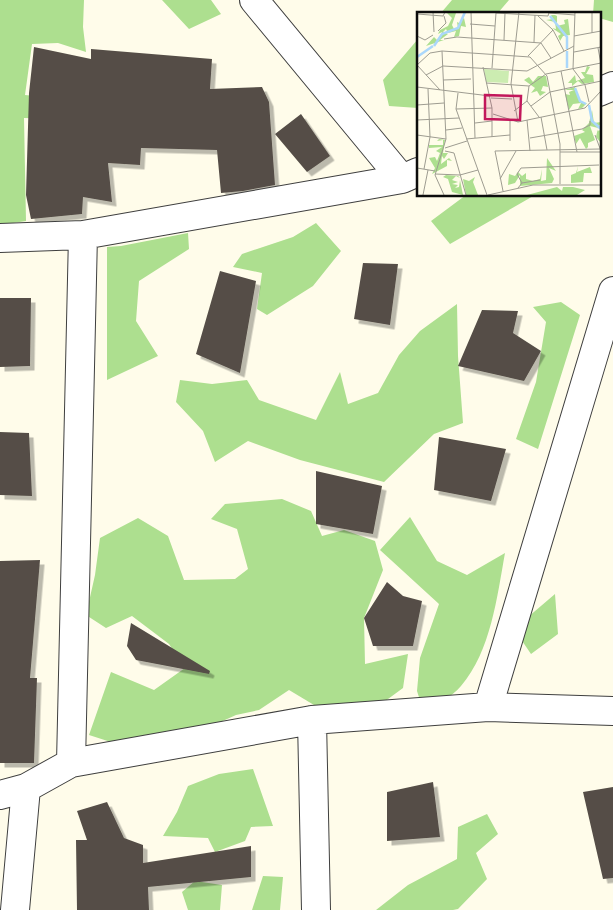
<svg xmlns="http://www.w3.org/2000/svg" width="613" height="910" viewBox="0 0 613 910" font-family="'Times New Roman',serif">
  <defs>
    <filter id="shadow"><feDropShadow dx="4.5" dy="4.5" stdDeviation="0" flood-color="#0004"/></filter>
  </defs>
  <rect width="100%" height="100%" fill="#fffcea"/>
  <path fill="#addf8f" d="M0,0h84l-1,27 3,25 -28,-9 -26,1 -7,51 42,4 -6,20 -37,-1 2,103 -26,4z
    M162,0h49l10,14 -32,15z
    M452,0h57l-12,14h-57z
    M594,0h19v22l-14,-4v-4h-6z
    M418,39v69l-29,-2 -6,-26z
    M466,195h69l-85,49 -19,-23z
    M316,223l25,28 -28,35 -46,29 -10,-6 5,-36 -29,-6 9,-13 51,-17z
    M188,233l1,16 -50,32 -3,40 22,35 -51,24v-133l14,-1z
    M561,302l19,13 -42,134 -22,-10 20,-57 10,-60 -13,-15z
    M457,304l1,52 5,67 -29,11 -50,48 -84,-22 -52,-19 -33,21 -12,-31 -27,-29 4,-22 32,4 35,-4 12,20 57,20 24,-48 8,32 30,-11 21,-38 21,-24z
    M282,499l29,12 11,25 22,-6 31,11 8,29 -19,48 1,46 43,-10 -5,34 -30,22 -54,-2 -30,-18 -30,20 -23,5 -40,18 -51,20 -56,-18 22,-63 43,18 31,-22 -16,-24 -37,-28 -26,12 -20,-13 9,-40 5,-37 38,-20 30,18 16,44 51,-1 13,-10 -11,-40 -26,-10 14,-15z
    M410,517l27,44 30,14 38,-22c-8,44 -14,98 -44,133 -9,11 -26,19 -37,27l-7,-22 3,-33 19,-54 -59,-54z
    M555,594l3,40 -27,20 -17,-25z
    M253,769l20,57 -22,1 -6,14 -30,11 -7,-14 -45,-2 14,-24 11,-26 31,-12z
    M487,814l11,20 -22,19 11,26 -29,30 -5,1h-77l32,-25 49,-26 1,-32z
    M263,876l20,1 -3,33h-28z
    M195,881l27,4 -2,25h-32l-6,-18z"/>
  <path fill="#554e47" filter="url(#shadow)" d="M34,47l57,12v-10l121,10 -2,30 52,-2 7,15 6,83 -32,6 -22,2 -4,-43 -76,-2 -1,17 -32,-2 4,39 -29,-5 -1,17 -51,5 -5,-24 3,-102z
    M301,114l29,42 -23,16 -32,-38z
    M363,263l35,1 -8,61 -36,-6z
    M220,271l36,10 -16,92 -44,-19z
    M0,298h31l-1,68 -30,1z
    M482,310l36,1 -5,22 28,18 -17,30 -66,-15z
    M0,432l29,1 3,63 -32,-1z
    M439,437l67,12 -15,52 -57,-11z
    M316,471l66,15 -9,48 -57,-10z
    M40,560l-10,118h7l-3,85h-34v-202z
    M387,582l16,14 19,5 -9,45h-40l-9,-28z
    M131,623l79,48 -1,3 -73,-14 -9,-14z
    M433,782l7,55 -53,4v-49z
    M613,787v91l-10,1 -20,-87z
    M107,802l17,36 19,7v18l108,-17v31l-103,10 1,23h-72l-1,-70h11l-10,-29z"/>
  <g fill="none" stroke-linecap="round" stroke-linejoin="round">
    <g stroke="#3f3f3f" stroke-width="30">
      <path id="minor" d="M254,0l148,179
        M599,92l14,-6
        M0,238l83,-3 319,-56 16,-7
        M488,707l125,-416
        M312,720l4,190
        M71,763l12,-528
        M0,795l26,-7 45,-25 241,-43 176,-13 125,4
        M15,910l11,-122"/>
    </g>
    <use href="#minor" stroke="#fff" stroke-width="28"/>
  </g>
  <g transform="translate(417 12)">
    <rect width="184" height="184" fill="#fffcea"/>
    <path d="M67,57l25,2 -1,12 -22,-1z" fill="#ccecb1"/>
    <path d="M30,1h9l-4,12 2,4 4,-1 -1,-6 4,2 -1,-3 4,-3 2,9 -5,-1 -2,10 -5,1 2,-6 -8,2 -2,-4 -3,3 5,2 -8,6h4l-18,6 8,-9 4,4 4,-9 -4,2 2,-4 8,-4 4,-8zM134,3h4l2,1v10l8,-2 -1,-4 4,-1 2,16 -7,1 -3,5 -2,-5 3,-2 -9,-6 4,1 -1,-7 -9,-2 7,-1zM170,54l3,1 -4,7 7,1 1,7 -12,2 -4,-3 -6,5v-3h-4l7,-8 1,6 9,-3 -4,-6h4zM121,64h8l1,6 1,5 -5,-1 -2,5 5,1 -6,4 -3,-5 -6,2 4,-5 -11,-8 5,-3 4,5zM158,75l6,16h6l-5,5 -4,1 3,-6 -8,1 -4,6 -4,-16 5,1 -1,-3 5,-2h-10zM175,98l2,13 7,-1 -4,9 4,-1v13l-5,-6 2,-9 -8,-2 5,14 -7,3v4l-2,2 -6,-11 -4,6 -2,-8 11,-4 -3,-2 7,-7zM22,127l6,1 -2,13h5l-4,6 -2,-3 -1,8 8,-6 3,3 -5,-1v6l-15,8 3,-6 -6,-10 6,-1 2,4 3,-8 -4,-2 6,-4 -13,1v-3h14v-5l-6,1zM130,146l9,13 -7,-3 5,11 -2,4 -32,3v-11l-5,8 -7,2 1,-11 6,2 3,-4 4,4 4,-3v6l7,2 7,-2 2,-10 -1,12 5,-1zM161,154l-1,6 13,-5 2,6h-8l-1,9 -12,1v-8l5,-2zM29,163l12,1 2,2 -4,-2 -4,4 6,2 -6,2 6,1 -3,3 4,-1 1,-7 3,15 -11,-3 -4,-13 -5,-2zM58,165l-2,5 5,13h-12l-3,-16 6,2zM140,175l5,4 1,-4h10l12,3 -8,5h-50z" fill="#addf8f"/>
    <path fill="none" stroke="#aad7fb" stroke-width="2.5" d="M133,4l17,21v12M17,34l8,-12 16,-6 7,-16M0,45l16,-11M150,56v-17M158,76l5,13 6,3M172,93l3,16 9,8"/>
    <path fill="none" stroke="#9e9c91" stroke-width="1" d="M16,0l1,20M54,0l4,126M158,0l-2,57 12,16 4,17M175,0v21M79,1l52,3 1,-4M132,1l26,2M0,2l26,2 2,-4M121,4l15,14 11,21M53,12l25,2M21,19l8,-8 -2,-7M0,24l8,4 8,-5M157,24l27,-5M27,27l13,-2 84,6 10,15M87,28l1,-27M117,30l1,-27M181,36l3,16M25,39l4,88M157,40l27,-5M111,44l25,-26M0,53l13,-12 12,-2 88,6 17,19 13,68v40M0,53l23,25M66,55l9,41v29M75,56l4,-55M144,59l16,81M9,63l17,-9 84,5 47,-25M26,68l28,-1M69,71l43,3 17,-12 55,-11M112,74l-2,15 12,16M0,75l73,9M41,81l-2,16 31,86M74,86l21,1M0,93l27,-2M114,94l19,-14 51,-11M39,97l36,-1M97,99l13,-10M76,102l25,8 67,-14 16,-17M124,105l6,33M0,108l42,-2M93,108v21M110,108l3,31M101,110l-7,-38 8,-72M58,111l17,-2M29,118l16,-2M0,123l29,4 -11,36 9,20M178,123l6,16M113,126l52,-9 8,-4v-4M49,127l44,-4M28,136l22,-7M28,139l9,2 12,42M143,140h41M0,156l18,3M7,157l6,-32 -2,-48M18,162l25,1 18,-5M83,167l16,-28M105,171l-5,-9 4,-6 78,-3M101,176l4,-5 18,-3M86,179l-8,-40 105,-2M6,183l5,-25M71,183l45,-10h68"/>
    <path fill="#c2185b" fill-opacity="0.15" stroke="#c2185b" stroke-width="2.5" d="M68,83l36,1 -1,24 -35,-1z"/>
    <rect width="184" height="184" fill="none" stroke="#0c0c0c" stroke-width="2.5"/>
  </g>
</svg>
